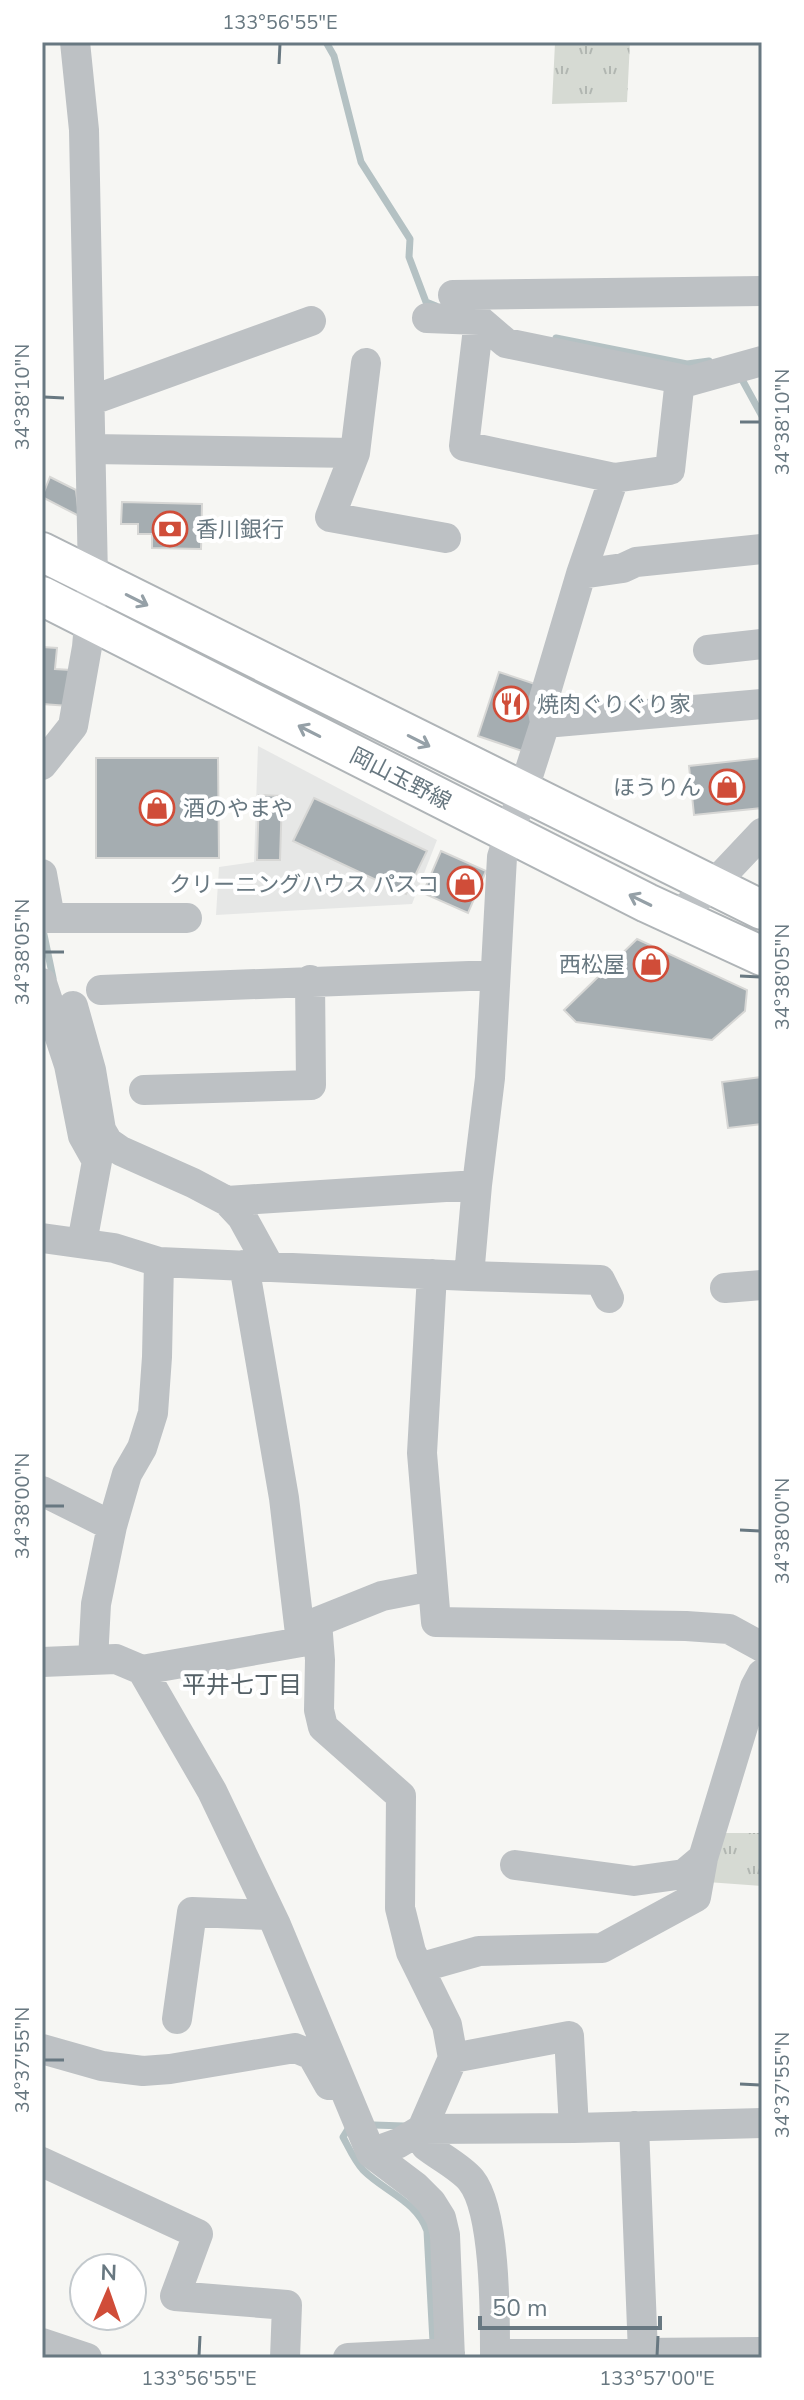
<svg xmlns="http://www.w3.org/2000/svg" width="804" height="2400" viewBox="0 0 804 2400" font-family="'Nunito Sans','Noto Sans JP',sans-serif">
  <defs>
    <pattern id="grass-tufts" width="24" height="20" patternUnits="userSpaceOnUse" patternTransform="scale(2)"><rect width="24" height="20" fill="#d6dad3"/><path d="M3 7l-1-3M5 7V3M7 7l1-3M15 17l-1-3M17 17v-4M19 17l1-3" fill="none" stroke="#b1b6b1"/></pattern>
  </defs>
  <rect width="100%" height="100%" fill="#f6f6f3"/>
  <path fill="#e6e7e6" d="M258,746l179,94 -25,64 -196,11 3,-48 35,-5z"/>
  <path fill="url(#grass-tufts)" d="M630,42l-3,60 -75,2 3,-61z
    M724,1833h38v53l-55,-4z"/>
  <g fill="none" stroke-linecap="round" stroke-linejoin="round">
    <path stroke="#b4c1c3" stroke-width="7" d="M326,42l8,14 27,106 49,77 -1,18 17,45 10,4
      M556,338l131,26 22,-3
      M739,374l23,42
      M42,925l11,53
      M374,2125l30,1
      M348,2129l-5,8c6,11 11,23 20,33 22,22 54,31 64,61l6,111"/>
  </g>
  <path fill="#a5adb1" stroke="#d7d7d5" stroke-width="2" d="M50,477l26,13 3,26 -37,-19z
    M122,502l80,2 -1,45 -49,-1v-14h-14v-10h-17z
    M42,647l15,1 -2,21 16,1 -2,36 -27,-2z
    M499,672l45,15 -22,64 -44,-15z
    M96,758h122l1,100h-123z
    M762,758v50l-68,7 -5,-49z
    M259,795l23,1 -2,64h-23z
    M314,798l113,53 -21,43 -113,-53z
    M441,851l45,20 -18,42 -45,-20z
    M637,939l110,51 -2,21 -33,29 -136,-18 -12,-12z
    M762,1077v47l-34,4 -6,-46z"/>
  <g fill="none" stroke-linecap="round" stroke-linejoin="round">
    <g stroke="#afb4b7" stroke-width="42">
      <path id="major" d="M42,552l720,358
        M42,596l605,307 115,53"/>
    </g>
    <path stroke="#bdc1c4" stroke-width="30" d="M453,295l309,-4
      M427,318l52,2 27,23 184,38 72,-20
      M479,320l-15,126 150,32 56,-8 10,-91
      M366,363l-11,90 -25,64 116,21
      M90,401l221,-80
      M91,449l264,4
      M581,574l42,-6 13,-6 126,-13
      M708,650l54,-6
      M545,723l-3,-18 39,-131 33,-96
      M42,765l31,-39 14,-79 6,-69 -9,-448 -9,-88
      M42,874l8,44
      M676,916l36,-30 50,-53
      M42,918h145
      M42,983l27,82 14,71 14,25 -15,82
      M101,990l394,-15
      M73,1006l18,64 10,60 7,12 13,9 72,32 34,18 15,16 27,49
      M144,1090l167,-5 -1,-105
      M227,1201l250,-16
      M42,1238l72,10 45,14 310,14 131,4 9,18
      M244,1265l40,233 17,144
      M432,1274l-10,179 11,133
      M469,1276l8,-91 13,-107 12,-221 43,-134 217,-19
      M725,1288l37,-3
      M42,1491l70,35
      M317,1622l3,38 -1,50 4,17 78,69 -1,112 11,44 36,73 6,33 -31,71 4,17c14,11 34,21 45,34 25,31 24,137 24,178
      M93,1660l3,-56 16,-78 15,-52 15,-26 11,-35 4,-56 2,-95
      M42,1662l74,-3 26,11 159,-28 16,-20 65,-26 51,-10 3,36 250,4 43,3 33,18
      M142,1670l70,121 64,134 95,228 45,34 15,15 10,16 4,17 5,123
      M515,1865l119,16 50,-7 19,-16 52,-171 7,-13
      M419,1968l60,-17 123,-3 94,-51 7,-39
      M177,2019l15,-107 78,3
      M42,2049l60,17 41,5 27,-2 125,-21 17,7 17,30
      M453,2058l116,-22 5,92
      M634,2126l9,227
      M371,2153l28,-10 23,-14 152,-1 188,-5
      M42,2162l156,72 -23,62 112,9 -2,53
      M42,2343l45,15
      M495,2354l267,-2
      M348,2358l102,-5"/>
    <use href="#major" stroke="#fff" stroke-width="38"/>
  </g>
  <defs><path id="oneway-shaft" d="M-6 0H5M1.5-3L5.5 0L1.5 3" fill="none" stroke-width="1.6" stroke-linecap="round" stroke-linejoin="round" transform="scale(2)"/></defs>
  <g stroke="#95a0a7">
    <use href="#oneway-shaft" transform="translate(137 600) rotate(27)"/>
    <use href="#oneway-shaft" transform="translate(309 731) rotate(-153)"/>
    <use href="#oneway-shaft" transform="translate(419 741) rotate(27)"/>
    <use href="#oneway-shaft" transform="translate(640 900) rotate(-154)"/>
  </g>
  <path fill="none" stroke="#687881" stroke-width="3" d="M279,64l1,-20M44,397l20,1M740,422h20M44,952h20M740,976l20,1M44,1506h20M740,1530l20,1M44,2060h20M740,2084l20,1M199,2356l1,-20M657,2356l1,-20"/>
  <defs>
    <g id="bank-ring" transform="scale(1.8)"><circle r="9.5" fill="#fff" stroke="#d04d39" stroke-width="1.5"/><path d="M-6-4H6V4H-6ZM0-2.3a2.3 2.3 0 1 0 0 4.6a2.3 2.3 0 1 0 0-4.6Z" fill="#d04d39"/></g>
    <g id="restaurant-ring" transform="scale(1.8)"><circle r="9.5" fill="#fff" stroke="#d04d39" stroke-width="1.5"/><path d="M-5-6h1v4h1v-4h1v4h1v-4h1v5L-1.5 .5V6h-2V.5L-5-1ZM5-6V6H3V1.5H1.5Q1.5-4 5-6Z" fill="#d04d39"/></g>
    <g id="shop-ring" transform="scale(1.8)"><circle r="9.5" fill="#fff" stroke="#d04d39" stroke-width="1.5"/><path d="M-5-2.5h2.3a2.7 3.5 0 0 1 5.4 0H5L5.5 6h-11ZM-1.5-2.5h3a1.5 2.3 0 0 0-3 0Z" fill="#d04d39"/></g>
  </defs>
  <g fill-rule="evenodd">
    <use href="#bank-ring" x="170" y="529"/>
    <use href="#restaurant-ring" x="511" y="704"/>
    <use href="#shop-ring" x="727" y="787"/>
    <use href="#shop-ring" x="157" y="808"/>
    <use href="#shop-ring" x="465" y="884"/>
    <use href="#shop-ring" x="651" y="964"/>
  </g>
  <g text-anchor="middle" stroke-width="8" stroke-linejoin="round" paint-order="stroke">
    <g font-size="22" fill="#687881" stroke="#fff" text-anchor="start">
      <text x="196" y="537">香川銀行</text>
      <text x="537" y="712">焼肉ぐりぐり家</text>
      <text x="701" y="795" text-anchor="end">ほうりん</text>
      <text x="183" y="816">酒のやまや</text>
      <text x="439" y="892" text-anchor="end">クリーニングハウス パスコ</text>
      <text x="625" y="972" text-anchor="end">西松屋</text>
    </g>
    <g font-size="22" fill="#687881" stroke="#fff">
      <text transform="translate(401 778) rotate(27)" y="8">岡山玉野線</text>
    </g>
    <g font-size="24" fill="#556167" stroke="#fff">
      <text x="242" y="1693">平井七丁目</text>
    </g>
  </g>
  <rect width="804" height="2400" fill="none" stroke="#ffffff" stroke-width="88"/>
  <g transform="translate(108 2292) rotate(2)"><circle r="38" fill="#ffffff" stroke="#c3c9cd" stroke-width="2"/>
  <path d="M0-6L14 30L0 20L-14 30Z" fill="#d04d39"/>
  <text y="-12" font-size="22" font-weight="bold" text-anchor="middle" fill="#687881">N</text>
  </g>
  <path d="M480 2316v12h180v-12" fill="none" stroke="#687881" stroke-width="4"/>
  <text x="492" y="2316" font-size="24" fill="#687881" stroke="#ffffff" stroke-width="6" paint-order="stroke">50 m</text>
  <rect x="44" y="44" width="716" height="2312" fill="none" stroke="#687881" stroke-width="3"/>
  <g font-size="20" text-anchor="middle" fill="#687881">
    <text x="280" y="29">133°56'55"E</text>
    <text transform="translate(22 397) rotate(-90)" y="7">34°38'10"N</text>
    <text transform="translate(782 422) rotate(-90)" y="7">34°38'10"N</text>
    <text transform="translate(22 952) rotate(-90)" y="7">34°38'05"N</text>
    <text transform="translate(782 977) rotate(-90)" y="7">34°38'05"N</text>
    <text transform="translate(22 1506) rotate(-90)" y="7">34°38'00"N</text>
    <text transform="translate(782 1531) rotate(-90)" y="7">34°38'00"N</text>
    <text transform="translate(22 2060) rotate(-90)" y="7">34°37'55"N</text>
    <text transform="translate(782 2085) rotate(-90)" y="7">34°37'55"N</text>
    <text x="199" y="2385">133°56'55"E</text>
    <text x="657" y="2385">133°57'00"E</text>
  </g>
</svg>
